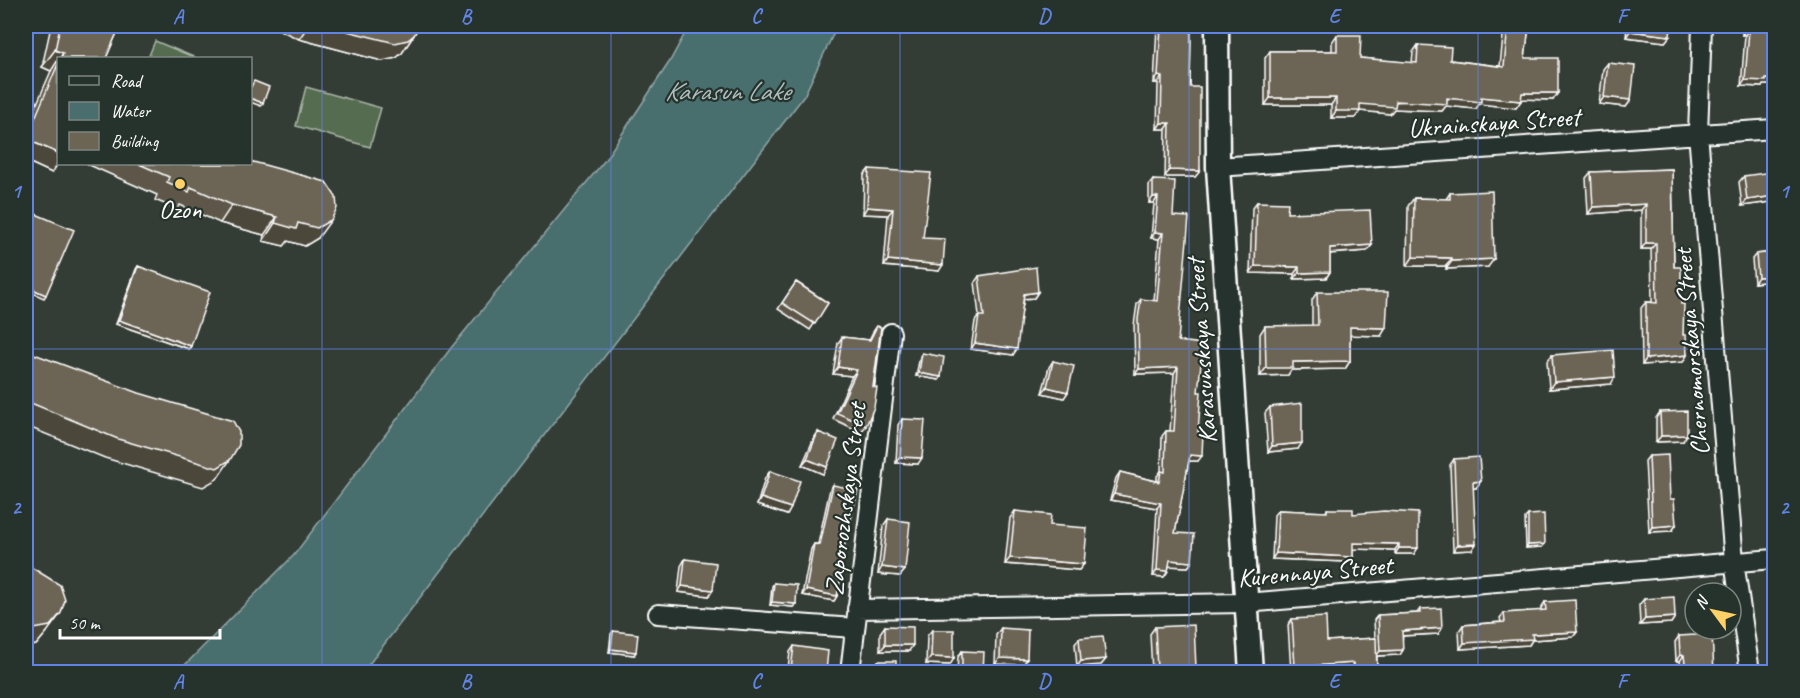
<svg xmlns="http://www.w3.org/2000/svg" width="1800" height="698" viewBox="0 0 1800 698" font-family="Caveat,sans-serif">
  <rect width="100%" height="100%" fill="#343d35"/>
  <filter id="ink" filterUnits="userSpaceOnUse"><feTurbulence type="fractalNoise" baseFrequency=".0167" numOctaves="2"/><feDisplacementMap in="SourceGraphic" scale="12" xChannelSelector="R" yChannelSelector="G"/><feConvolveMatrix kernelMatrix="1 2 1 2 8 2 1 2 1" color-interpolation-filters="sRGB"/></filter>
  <g filter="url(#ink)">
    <path fill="#566c51" stroke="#aab6a8" stroke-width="1.5" d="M155,41l41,17h-48z
      M306,87l75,21 -11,39 -74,-21z"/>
    <path fill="#4a6e6e" stroke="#92a8a8" stroke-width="1.5" d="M689,26h148l-33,70 -441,576h-185l116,-117 157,-207 154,-188 65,-99z"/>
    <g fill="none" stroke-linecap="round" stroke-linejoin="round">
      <g stroke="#fff" stroke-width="22">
        <path id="minor" d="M1702,26l-4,107 36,428 16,111
          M1218,167l556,-38
          M857,609l388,-6 529,-44
          M658,614l196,14
          M850,672l41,-339"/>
      </g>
      <g stroke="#fff" stroke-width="27">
        <path id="tertiary" d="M1217,26l1,141 33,505"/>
      </g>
      <use href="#minor" stroke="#26332d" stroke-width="18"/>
      <use href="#tertiary" stroke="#26332d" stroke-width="22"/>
    </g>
    <path fill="#5d5748" stroke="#fff" stroke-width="1.5" d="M51,26h69l-14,32h-48v105l-6,10 -26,-12v-32l25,-58 -9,-4z
      M271,26h148l-5,9 -12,18 -6,5 -14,3 -83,-22z
      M1157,26h34l-1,61 10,84 -5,6h-30l1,-48h-9l1,-46h-4z
      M1504,26h25l-4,32 28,42 -32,-1 -5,9 -37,-4 -3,5 -30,-3 -4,5 -48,-2 -4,5 -30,-3 -5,7h-24v-13h-66v-47l5,-7h62v-9l5,-7 23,23 52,5 1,-11 5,-7 32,15 50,6z
      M1627,26h44l-1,10 -5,6 -39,-5z
      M1742,26h31l-1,16h2v43h-11l-1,2 -21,-1 4,-51h-3z
      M1608,63l23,37 -5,7 -27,-3 4,-35z
      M87,164h163l68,74 -13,8 -17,-5 -4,5 -21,-5 1,-6 -44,-12 -40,-18 -3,4 -22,-9 2,-5z
      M869,169l54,69 16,33 -55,-5 4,-51 -25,-1 1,-39z
      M1672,169l2,98 7,37 2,31 4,20 -4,7 -41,3 -1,-57 5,-6h6l-1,-53h-10v-39l-53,4 -2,-36 5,-6z
      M1744,176l27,26 -29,4 -3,-24z
      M1153,180l20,36 5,125 20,51v69h-9l-14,72 17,29 -4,5 -19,-1 -1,5 -4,6 -11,-1 4,-68 -47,-8 6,-22 4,-6 37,9v-5l4,-5 1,-35 4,-5h4l4,-58 -39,1 -1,-49 3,-21 4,-5 13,2 5,-62 -8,-1 3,-35h-5v-18z
      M1450,193l38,74 -42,2v-3h-39l1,-60 6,-8 32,1z
      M1257,202l30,11 85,32 -5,6 -37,3v18l-4,6 -32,1v-5l-44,-1 2,-65z
      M1774,252v80l-2,-51 -18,2 -2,-24 4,-5z
      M138,266l53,80 -2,3 -73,-25 20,-55z
      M979,276l59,16 -4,6 -10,1 -11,56 -42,-6 4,-28 4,-5 -4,-34z
      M796,282l32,21 -18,27 -32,-21z
      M1317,292l64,44 -31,-1v26l-5,8 -54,1 -3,5 -28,1v-42l5,-8h47v-26z
      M877,326l-11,100 -5,6 -28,-13 19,-43 -19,-2 5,-31 4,-6 27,3 4,-8z
      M922,353l19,24 -2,3 -23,-4 4,-20z
      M1552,355l59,29 -62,5 -2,-28z
      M1774,360v21h-1l-1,-17z
      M1053,361l15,31 -4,6 -22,-5 7,-26z
      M1270,407l28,42 -30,3 -3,-39z
      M1660,412l23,29 -27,1v-24z
      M902,419l16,45 -22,-1 2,-38z
      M818,432l5,42 -21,-9 12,-27z
      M1649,456l21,43 6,26 -4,6 -23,1 -4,-71z
      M1454,459l22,29h-3l-1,62 -19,1 -3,-86z
      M770,471l21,37 -4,7 -30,-10 8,-27z
      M833,485l4,111 -3,5 -32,-6 9,-46 3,-5h4l12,-55z
      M1327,509l26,5 61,40h-19v-4l-42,-1v8l-5,5 -76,-3 2,-44 4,-5 48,2z
      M1015,511l35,14 34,39 -5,6 -74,-6 5,-46z
      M1528,515l14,32 -16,1 -1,-30z
      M888,519l17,51 -5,6 -22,-2 5,-48z
      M685,559l24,37 -31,-4 3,-26z
      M26,564l21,68 -11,13 -10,2z
      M774,583l22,21 -3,3 -23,-2 2,-19z
      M1644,599l31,18 -4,6 -31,2 -1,-20z
      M1545,602l32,30 -4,5 -41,3 -3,5 -69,4 -1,-18 4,-6 38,-3 -1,-4 4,-5 37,-2v-3z
      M1420,609l18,25 -35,2 -3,19 -23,1v16h-28v-2l-58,2 -3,-47 4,-6 35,22 48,-3 -1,-18 4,-5 39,-2z
      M885,626l24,25h-29v-18z
      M1155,627l38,45h-41l-2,-38z
      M1001,628l26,31 -4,6 -28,-1 1,-29z
      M932,630l22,28 -4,7 -24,-1 1,-28z
      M613,631l21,24 -25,-3 2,-18z
      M1679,636l35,36h-33l-1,-11h-4l-1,-19z
      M1079,638l27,21 -5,6 -24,2 -2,-23z
      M794,646l32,26h-46l3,-4 5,1 2,-17z
      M962,651l21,21h-26l1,-15z
      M878,661l18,11h-22l1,-6z"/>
    <path fill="#4c473b" stroke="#fff" stroke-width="1.5" d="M308,26h19l87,9 -12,18 -6,5 -14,3 -83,-22z
      M1746,29l3,1 -4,5h-3z
      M1630,31l40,5 -5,6 -39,-5z
      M55,50l8,3 -3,5h-2v2l-7,11 -9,-4z
      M1158,76l4,1 -4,6h-4z
      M1766,79h8v6h-11l-1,2 -21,-1 4,-6z
      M1522,93h36l-5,7 -36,-1z
      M1481,97l40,4 -5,7 -37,-4 -3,5 -30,-3 -4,5 -48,-2 -4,5 -30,-3 -5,7h-24l5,-7 24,-7z
      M1604,97l27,3 -5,7 -27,-3z
      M250,98l13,5 -2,3 -11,-4z
      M1270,98h66l-5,7h-66z
      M1161,123h9l-4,6h-9z
      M26,139l32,14v10l-6,10 -26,-12z
      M1169,170l31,1 -5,6h-30z
      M1774,196l-3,6 -29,4 5,-6z
      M1153,197h5l-4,6h-5z
      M1646,204l-5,6 -53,4 5,-7z
      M232,205l45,12 -13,18 -44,-12z
      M867,207l26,2 -5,6 -25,-1z
      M331,220l-13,18 -13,8 -17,-5 -4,5 -21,-5 12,-18h23z
      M1155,232l8,1 -4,6 -8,-1z
      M1646,243h10l-5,6h-10z
      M1372,245l-5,6 -42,3 5,-6z
      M1413,257l39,1 -6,8h-39z
      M1494,259l-6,8 -42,2 6,-8z
      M888,260l55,5 -4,6 -55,-5z
      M1255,266l44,1 -5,7 -44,-1z
      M1330,272l-4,6 -32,1 5,-6z
      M1774,276v2l-2,3 -18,2 4,-6z
      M26,286l20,9 -2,3 -18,-8z
      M1038,292l-4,6 -14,1 4,-5z
      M119,320l72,26 -2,3 -73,-25z
      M1350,327l36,1 -5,8 -37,-1z
      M975,343l42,6 -4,6 -42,-6z
      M1687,355l-4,7 -41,3 4,-6z
      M1350,361l-5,8 -54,1 -3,5 -28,1 6,-8 27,-6z
      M838,367l19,3 -5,6 -19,-2z
      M1178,367l-4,6 -39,1 4,-5z
      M919,373l22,4 -2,3 -23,-4z
      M1615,377l-4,7 -62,5 5,-7z
      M1047,387l21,5 -4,6 -22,-5z
      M26,401l204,59 -13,19 -14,8 -98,-29 -79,-32z
      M1687,435l-4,6 -27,1 5,-6z
      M1302,443l-4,6 -30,3 4,-6z
      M1190,455l12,1 -4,5h-12z
      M900,457l22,1 -4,6 -22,-1z
      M807,459l20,8 -4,7 -21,-9z
      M1481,481l-5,7h-8l5,-6z
      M1114,494l47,9 -4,5 -47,-8z
      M761,498l30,10 -4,7 -30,-10z
      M1676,525l-4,6 -23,1 3,-5z
      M1353,543l46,1 -4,6 -46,-1z
      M1476,544l-4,6 -19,1 4,-6z
      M1545,544l-3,3 -16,1 2,-3z
      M1399,548h19l-4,6h-19z
      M1276,553l77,4 -5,5 -76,-3z
      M1010,558l74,6 -5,6 -74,-6z
      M1170,560l22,2 -4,5 -22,-1z
      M882,567l23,3 -5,6 -22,-2z
      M1157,570l11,1 -4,6 -11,-1z
      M682,586l31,4 -4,6 -31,-4z
      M806,590l31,6 -3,5 -32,-6z
      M772,602l24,2 -3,3 -23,-2z
      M61,613l-14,19 -11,13 -10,2v-6l8,-12z
      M1675,617l-4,6 -31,2 5,-6z
      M1442,628l-4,6 -39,2 3,-5z
      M1577,632l-4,5 -41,3 -3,5 -69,4 4,-6 68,-9z
      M885,645h28l-4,6h-29z
      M611,649l25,3 -2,3 -25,-3z
      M1403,650l-3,5 -24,1 4,-5z
      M1680,655h4l-4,6h-4z
      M931,657l23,1 -4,7 -24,-1z
      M1000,658l27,1 -4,6 -28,-1z
      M1106,659l-5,6 -24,2 4,-6z
      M1354,663l-5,7 -58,2 4,-5z
      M1196,668l-3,4h-38l2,-2z"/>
    <path fill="#6c6554" stroke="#fff" stroke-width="1.5" d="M60,26h60l-14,32h-45l2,-5 -8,-3z
      M327,26h92l-5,9 -6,5 -13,3z
      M1161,26h30l-1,61h10v84l-31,-1 1,-47h-9l1,-46 -4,-1z
      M1508,26h21l-4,32h33v35h-36l-1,8 -40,-4v5l-34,-4v6l-51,-3 -1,6 -35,-3v7h-24v-13h-66v-47h67v-16h24l-1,23 57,5 1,-18 33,2 -1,13 54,7z
      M1631,26h40l-1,10 -40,-5z
      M1746,26h27l-1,16h2v37h-8v2l-21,-1 4,-50 -3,-1z
      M1608,63l27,3 -4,34 -27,-3z
      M58,64v89l-32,-14z
      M254,81l15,6 -6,16 -13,-5v-9z
      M250,161l76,21 10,15 1,11 -6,12 -14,8 -19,-5 -2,6 -21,-6 2,-6 -45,-12 -41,-18 -2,5 -22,-10 2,-5 -30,-13h111z
      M869,169l62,4 -8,65 22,1 -2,26 -55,-5 5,-51 -26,-2z
      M1672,169l2,98h7v37h3l-1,31h3l1,20 -41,4v-57l11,1 -1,-60h-10v-39l-53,3 -2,-35z
      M1772,172l2,24 -27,4 -3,-24z
      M1153,180l22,1 -2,35 16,1 -11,124 25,3 -5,48h3l-3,40h5l-1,24 -12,-1 -15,78 19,1 -2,28 -22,-2 -2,11 -11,-1 4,-67 -47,-9 6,-22 39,10 2,-11 4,1 1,-41h8l4,-64 -39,2 -1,-50 3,-20 16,2 6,-68 -8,-1 3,-35h-5z
      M1492,191l2,68 -42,2v-3l-39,-1 1,-59 36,1v-6z
      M1257,202l31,1 -1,10 83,-3 2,35 -42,3v24l-31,1v-6l-44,-1z
      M26,210l48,20 -28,65 -20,-9z
      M1774,252v24l-16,1 -2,-23z
      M138,266l72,26 -19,54 -72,-26z
      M1036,267l2,25 -14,2 -7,55 -42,-6 4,-27h5l-5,-40z
      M796,282l32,21 -13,21 -33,-21z
      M1317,292h71l-2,36 -36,-1v34l-57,1v6h-27l-1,-42 53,-1z
      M877,326l4,1 -8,60 4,1 -3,19 -8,19 -29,-13 20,-43 -19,-3 4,-30 28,3z
      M1613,350l2,27 -61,5 -2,-27z
      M26,351l113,42 94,28 6,11v13l-9,15 -13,8 -99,-29 -92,-38z
      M922,353l22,4 -3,20 -22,-4z
      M1053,361l21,5 -6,26 -21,-5z
      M1302,403v40l-30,3 -2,-39z
      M1687,411v24l-26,1 -1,-24z
      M902,419l23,1 -3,38 -22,-1z
      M818,432l20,8 -11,27 -20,-8z
      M1668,455l2,44h4l2,26 -24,2 -3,-71z
      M1479,457l2,24 -8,1 3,62 -19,1 -3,-86z
      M770,471l30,10 -9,27 -30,-10z
      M833,485l25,5 -21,87h4l-4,19 -31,-6 8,-46 6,1z
      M1327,509h26v5l31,-3 34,2v35h-19v-4l-46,-1v14l-77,-4 2,-43 49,2z
      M1015,511l36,4 -1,10 37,3 -3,36 -74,-6z
      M1544,514l1,30 -17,1v-30z
      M888,519l22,3 -5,48 -23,-3z
      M685,559l31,4 -3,27 -31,-4z
      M26,564l34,21 5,15 -4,13 -11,13 -16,3 -8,-6z
      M774,583l23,2 -1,19 -24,-2z
      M1674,597l1,20 -30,2 -1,-20z
      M1575,600l2,32 -45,2 1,5 -69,4 -1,-18 42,-3 -1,-9 42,-3 -1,-8z
      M1441,608l1,20 -40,3 1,19 -23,1 -2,-36 42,-2v-4z
      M1326,617l1,24 49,-3 1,34h-23v-9l-59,4 -3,-48z
      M1194,625l2,43 -39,2 -2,-43z
      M885,626l28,1v18h-28z
      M1001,628l27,2 -1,29 -27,-1z
      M932,630h22v28l-23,-1z
      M613,631l25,3 -2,18 -25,-3z
      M1712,634l2,38h-28l-2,-17h-4l-1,-19z
      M1103,636l3,23 -25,2 -2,-23z
      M794,646l34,5 -2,21h-43v-4l8,1z
      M962,651l22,1 -1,20h-21z
      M878,661h18v11h-19z"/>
  </g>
  <path fill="none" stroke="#6183e4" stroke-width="1.5" stroke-opacity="0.55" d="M322,26v646M611,26v646M900,26v646M1189,26v646M1478,26v646M26,349h1748"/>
  <circle fill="#ffd166" stroke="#26332d" stroke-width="2" cx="180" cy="184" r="6"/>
  <g text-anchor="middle" stroke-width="4.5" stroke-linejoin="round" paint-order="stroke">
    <g font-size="26" fill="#fff" stroke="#26332d">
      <text transform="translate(1494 122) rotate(-4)" y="9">Ukrainskaya Street</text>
      <text transform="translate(1201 351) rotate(-94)" y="9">Karasunskaya Street</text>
      <text transform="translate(1691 352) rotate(-95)" y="9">Chernomorskaya Street</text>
      <text transform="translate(845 499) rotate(-83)" y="9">Zaporozhskaya Street</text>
      <text transform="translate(1315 571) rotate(-5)" y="9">Kurennaya Street</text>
    </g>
    <g font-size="26" fill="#fff" stroke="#26332d">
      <text x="180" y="218">Ozon</text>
    </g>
    <g font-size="27" font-style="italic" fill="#aebebe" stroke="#26332d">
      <text x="727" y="100">Karasun Lake</text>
    </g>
  </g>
  <rect width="1800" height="698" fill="none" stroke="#26332d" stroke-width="66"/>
  <rect x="57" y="57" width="195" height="108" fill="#26332d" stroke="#7d8581" stroke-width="1.5"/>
  <rect x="69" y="76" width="30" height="9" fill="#26332d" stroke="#7d8581" stroke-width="1.5"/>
  <text x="111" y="87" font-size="18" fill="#ffffff">Road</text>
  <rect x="69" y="102" width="30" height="18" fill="#4a6e6e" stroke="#7d8581" stroke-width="1.5"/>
  <text x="111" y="117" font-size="18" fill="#ffffff">Water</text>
  <rect x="69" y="132" width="30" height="18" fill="#6c6554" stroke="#7d8581" stroke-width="1.5"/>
  <text x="111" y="147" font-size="18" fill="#ffffff">Building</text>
  <g transform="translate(1713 611) rotate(303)"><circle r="28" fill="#26332d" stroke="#7d8581" stroke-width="1.5"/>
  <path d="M0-4.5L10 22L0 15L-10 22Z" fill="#ffd166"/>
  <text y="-9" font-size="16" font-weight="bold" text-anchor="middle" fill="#ffffff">N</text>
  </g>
  <path d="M60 629v9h160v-9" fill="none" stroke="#ffffff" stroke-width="3"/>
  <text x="69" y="629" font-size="18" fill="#ffffff" stroke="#26332d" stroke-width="4.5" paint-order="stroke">50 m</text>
  <rect x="33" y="33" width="1734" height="632" fill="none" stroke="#6183e4" stroke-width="2"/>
  <g font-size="20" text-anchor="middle" font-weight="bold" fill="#6183e4">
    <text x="178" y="23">A</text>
    <text x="466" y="23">B</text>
    <text x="756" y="23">C</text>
    <text x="1044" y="23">D</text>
    <text x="1334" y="23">E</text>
    <text x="1622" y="23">F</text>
    <text x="16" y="198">1</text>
    <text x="1784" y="198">1</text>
    <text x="16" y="514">2</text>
    <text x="1784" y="514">2</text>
    <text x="178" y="688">A</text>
    <text x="466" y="688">B</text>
    <text x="756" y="688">C</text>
    <text x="1044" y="688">D</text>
    <text x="1334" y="688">E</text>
    <text x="1622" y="688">F</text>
  </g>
</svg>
